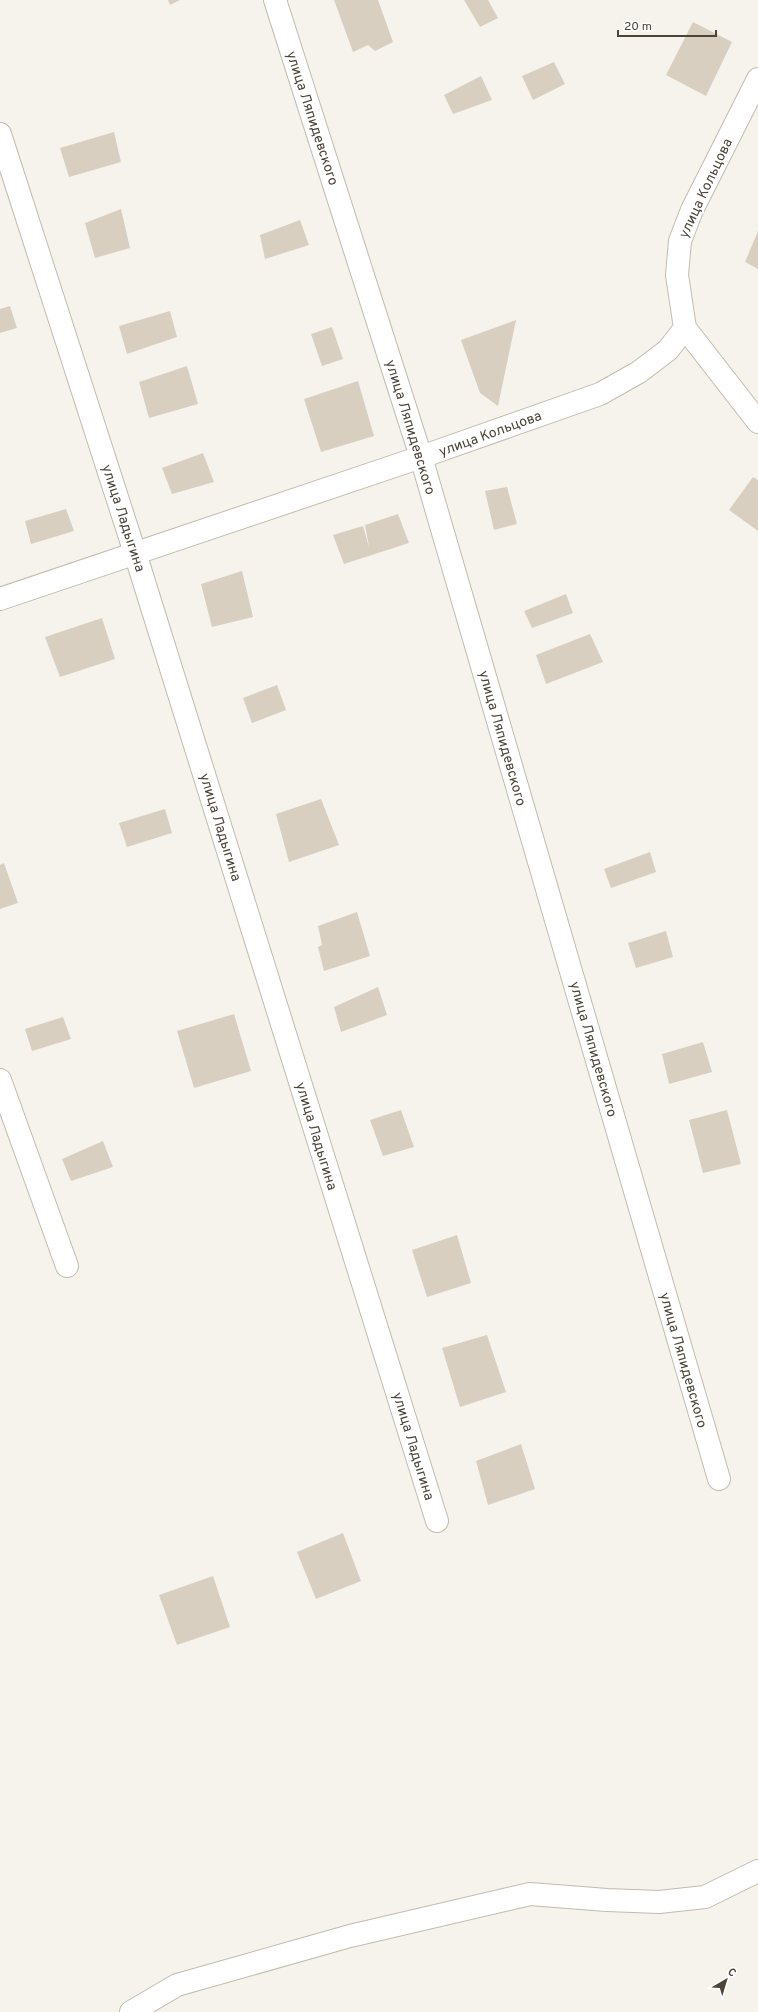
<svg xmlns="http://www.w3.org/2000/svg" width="758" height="2012" viewBox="0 0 758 2012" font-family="Overpass,sans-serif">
  <rect width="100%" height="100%" fill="#f6f3ec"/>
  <path fill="#d8cfc1" d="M168,0h12l-10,5z
    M334,0h44l15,42 -18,9 -7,-6 -15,7z
    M464,0h24l10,18 -18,9z
    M693,22l39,20 -26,54 -40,-21z
    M554,62l11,22 -32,16 -11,-24z
    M481,76l11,24 -39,14 -9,-19z
    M114,132l7,30 -52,15 -9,-29z
    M121,209l9,39 -35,10 -10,-35z
    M300,220l9,25 -44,14 -5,-24z
    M758,231v38l-13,-7z
    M10,306l7,22 -17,5v-24z
    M170,311l7,26 -50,17 -8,-28z
    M516,320l-18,86 -18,-13 -19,-53z
    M332,327l11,32 -21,7 -11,-32z
    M187,366l11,38 -49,14 -10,-36z
    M358,381l16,55 -53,16 -17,-53z
    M203,453l11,29 -42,12 -10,-26z
    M753,477l5,3v51l-29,-21z
    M507,487l10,37 -23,6 -9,-39z
    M66,509l8,22 -43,13 -6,-23z
    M398,514l11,29 -65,21 -11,-29 30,-9 6,21 -4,-22z
    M242,571l11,46 -41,10 -11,-43z
    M566,594l7,19 -41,15 -8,-17z
    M102,618l13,41 -55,18 -15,-40z
    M590,634l13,28 -57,22 -10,-29z
    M277,685l9,25 -34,13 -9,-25z
    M321,799l18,46 -50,17 -13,-48z
    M165,809l7,24 -45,14 -8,-24z
    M650,852l6,20 -45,16 -7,-19z
    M4,863l14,40 -18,6v-44z
    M357,912l13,44 -46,15 -6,-24 4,-2 -4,-19z
    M666,931l7,26 -37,11 -8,-25z
    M378,987l9,28 -46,17 -7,-25z
    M234,1014l17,57 -57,17 -17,-57z
    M63,1017l8,22 -39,12 -7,-22z
    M703,1042l9,30 -43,12 -7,-30z
    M401,1110l13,37 -31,9 -13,-36z
    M727,1110l14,54 -38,9 -14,-53z
    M103,1141l10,26 -42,14 -9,-22z
    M457,1235l14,48 -44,14 -15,-47z
    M487,1335l19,57 -46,15 -18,-59z
    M521,1444l14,45 -47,16 -12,-44z
    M343,1533l18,48 -45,18 -19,-47z
    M213,1576l17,51 -53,18 -18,-50z"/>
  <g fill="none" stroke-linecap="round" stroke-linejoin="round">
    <g stroke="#c2bbae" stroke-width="24">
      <path id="minor" d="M275,0l146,457 298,1022
        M0,134l135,419 302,968
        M685,328l73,94
        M0,599l421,-142 179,-63 39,-22 29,-22 17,-22 -8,-53 3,-34 12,-31 66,-131
        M0,1080l67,186
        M131,2012l46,-27 173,-49 180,-42 77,6 52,2 46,-5 53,-26"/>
    </g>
    <use href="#minor" stroke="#fff" stroke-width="22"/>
  </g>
  <g text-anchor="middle" stroke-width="4" stroke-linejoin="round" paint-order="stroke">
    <g font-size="14" fill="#4b4439" stroke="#fff">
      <text transform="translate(313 118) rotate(72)" y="5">улица Ляпидевского</text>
      <text transform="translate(705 188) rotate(-65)" y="5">улица Кольцова</text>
      <text transform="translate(411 427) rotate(73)" y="5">улица Ляпидевского</text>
      <text transform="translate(490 433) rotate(-20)" y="5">улица Кольцова</text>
      <text transform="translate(124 518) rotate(72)" y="5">улица Ладыгина</text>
      <text transform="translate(503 738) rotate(74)" y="5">улица Ляпидевского</text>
      <text transform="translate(221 827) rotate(73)" y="5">улица Ладыгина</text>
      <text transform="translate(594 1049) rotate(74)" y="5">улица Ляпидевского</text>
      <text transform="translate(317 1136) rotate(73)" y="5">улица Ладыгина</text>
      <text transform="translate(684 1360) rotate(74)" y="5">улица Ляпидевского</text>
      <text transform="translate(414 1446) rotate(73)" y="5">улица Ладыгина</text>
    </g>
  </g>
  <g transform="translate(726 1980) rotate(38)" stroke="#ffffff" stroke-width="3" paint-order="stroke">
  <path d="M0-3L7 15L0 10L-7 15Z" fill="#4b4439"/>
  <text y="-6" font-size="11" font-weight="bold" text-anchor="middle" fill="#4b4439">С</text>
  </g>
  <path d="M618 30v6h98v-6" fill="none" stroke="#4b4439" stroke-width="2"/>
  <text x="624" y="30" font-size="12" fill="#4b4439" stroke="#ffffff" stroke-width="3" paint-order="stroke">20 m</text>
</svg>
